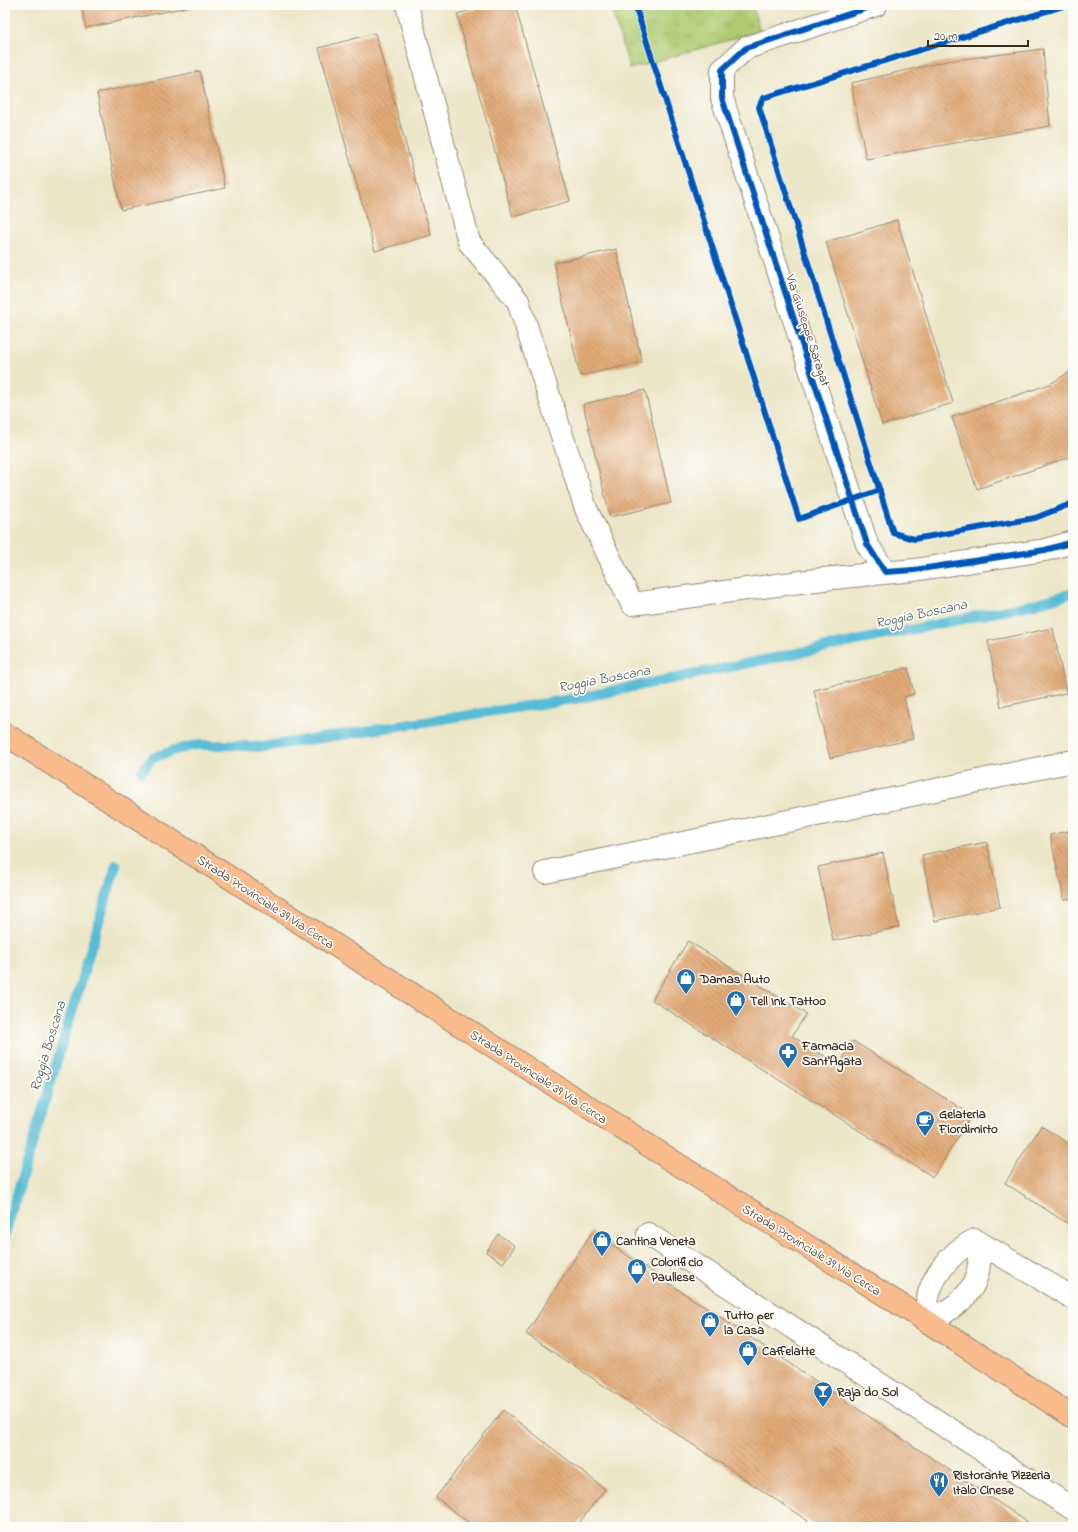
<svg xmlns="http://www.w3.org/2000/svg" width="1078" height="1532" viewBox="0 0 1078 1532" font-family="'Indie Flower',sans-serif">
  <defs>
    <pattern id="grass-tufts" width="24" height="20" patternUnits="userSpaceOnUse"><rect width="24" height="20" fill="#aecb71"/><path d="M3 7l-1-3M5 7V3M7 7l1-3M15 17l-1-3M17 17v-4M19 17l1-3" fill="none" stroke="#97ae61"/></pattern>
    <pattern id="building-back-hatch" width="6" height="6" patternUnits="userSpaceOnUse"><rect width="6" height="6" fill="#e2aa78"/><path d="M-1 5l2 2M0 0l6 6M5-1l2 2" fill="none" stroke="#b88b62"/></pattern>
  </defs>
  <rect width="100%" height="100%" fill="#fdfcf7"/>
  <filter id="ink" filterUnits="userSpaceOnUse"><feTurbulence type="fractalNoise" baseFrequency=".025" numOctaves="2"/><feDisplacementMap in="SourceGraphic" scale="8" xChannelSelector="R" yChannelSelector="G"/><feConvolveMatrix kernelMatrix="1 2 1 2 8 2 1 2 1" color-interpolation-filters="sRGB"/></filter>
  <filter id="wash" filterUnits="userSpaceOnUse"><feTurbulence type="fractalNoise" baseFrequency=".012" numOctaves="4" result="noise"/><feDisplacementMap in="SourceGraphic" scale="16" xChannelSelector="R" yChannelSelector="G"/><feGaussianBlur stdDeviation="0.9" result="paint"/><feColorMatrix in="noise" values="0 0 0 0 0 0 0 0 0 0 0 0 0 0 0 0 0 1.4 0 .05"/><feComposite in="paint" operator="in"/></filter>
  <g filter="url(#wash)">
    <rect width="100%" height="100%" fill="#ece6c8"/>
    <path fill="url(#grass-tufts)" stroke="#747a48" d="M610,5h142l8,26 -130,38z"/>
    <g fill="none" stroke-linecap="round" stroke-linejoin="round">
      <path stroke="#56bcd5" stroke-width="10" d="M142,771l10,-13 23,-8 21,-5h32l34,2 317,-49 452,-93 42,-12
        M5,1234l111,-369"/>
    </g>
    <g id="blocks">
      <path fill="url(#building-back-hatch)" d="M81,5h110l1,1 -106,22z
        M488,5h27l55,196 -57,16 -56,-203z
        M375,33l56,202 -56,16 -56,-203z
        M1043,49l7,77 -184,33 -15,-76 96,-22z
        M200,71l25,117 -104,22 -24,-117z
        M897,220l56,183 -71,22 -56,-183z
        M616,249l26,113 -62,14 -26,-113z
        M1073,370v86l-96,33 -25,-72 98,-33z
        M645,390l26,113 -61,14 -27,-113z
        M1053,628l13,65 -65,14 -13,-66z
        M908,668l6,26 -10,3 9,42 -83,19 -16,-68z
        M1073,830v68l-9,2 -14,-65z
        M987,842l13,65 -65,14 -13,-66z
        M883,853l16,74 -66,14 -15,-74z
        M688,941l118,73 -14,22 47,29 14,-24 119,74 -39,62 -281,-177z
        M1041,1126l32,20v81l-68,-44z
        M592,1232l443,295h-218l-291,-193z
        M498,1234l17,12 -12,17 -17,-11z
        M503,1410l102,79 -29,38h-102l-38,-30z"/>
    </g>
  </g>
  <g filter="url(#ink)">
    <use href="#blocks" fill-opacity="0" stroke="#948873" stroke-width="1"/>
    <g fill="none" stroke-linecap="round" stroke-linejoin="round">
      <g stroke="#948873" stroke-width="24">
        <path id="minor" d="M407,5l62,237 49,59 68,208 46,95 191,-25 91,-9 131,-20 28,-8
          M876,5l-130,43 -24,22v28l145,446 18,28
          M545,872l528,-111
          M648,1234l425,275
          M975,1240c1,7 5,17 4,24 -2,31 -27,45 -51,58 0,-6 -1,-13 -1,-19 3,-26 25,-52 48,-63z
          M975,1240l98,58"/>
      </g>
      <g stroke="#948873" stroke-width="24">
        <path id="major" d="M5,734l710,454 213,134 145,95"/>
      </g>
      <use href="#minor" stroke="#fff" stroke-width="22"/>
      <use href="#major" stroke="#fabb8c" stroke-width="22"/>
      <g stroke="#fdfcf7" stroke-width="8">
        <path id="cycleway" d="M635,5l164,514 81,-29
          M876,5l-130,43 -24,22v28l145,446 18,28 29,-2 131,-20 28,-8
          M1067,5l-304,93 -4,9 134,426 21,6 121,-21 38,-15"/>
      </g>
      <use href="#cycleway" stroke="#0057b8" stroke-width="6"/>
    </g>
  </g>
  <defs>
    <g id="shop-pin" transform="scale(1)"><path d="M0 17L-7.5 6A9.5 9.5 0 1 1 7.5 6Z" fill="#1f6fb2" stroke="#fdfcf7"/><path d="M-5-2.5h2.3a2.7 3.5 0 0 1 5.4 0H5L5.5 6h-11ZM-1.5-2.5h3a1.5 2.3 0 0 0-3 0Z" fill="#fff"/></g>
    <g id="pharmacy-pin" transform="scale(1)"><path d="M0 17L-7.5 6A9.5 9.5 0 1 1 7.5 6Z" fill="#1f6fb2" stroke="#fdfcf7"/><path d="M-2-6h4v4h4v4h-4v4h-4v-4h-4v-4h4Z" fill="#fff"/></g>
    <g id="cafe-pin" transform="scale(1)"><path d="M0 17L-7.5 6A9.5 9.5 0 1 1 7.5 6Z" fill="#1f6fb2" stroke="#fdfcf7"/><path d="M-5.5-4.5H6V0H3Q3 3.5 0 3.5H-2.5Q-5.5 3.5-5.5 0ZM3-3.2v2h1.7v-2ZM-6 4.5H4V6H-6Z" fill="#fff"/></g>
    <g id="bar-pin" transform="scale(1)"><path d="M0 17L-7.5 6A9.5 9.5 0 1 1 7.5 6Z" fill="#1f6fb2" stroke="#fdfcf7"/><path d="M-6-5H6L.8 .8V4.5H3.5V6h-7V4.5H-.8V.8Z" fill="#fff"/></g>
    <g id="restaurant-pin" transform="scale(1)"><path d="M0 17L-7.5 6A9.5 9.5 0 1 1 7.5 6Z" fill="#1f6fb2" stroke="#fdfcf7"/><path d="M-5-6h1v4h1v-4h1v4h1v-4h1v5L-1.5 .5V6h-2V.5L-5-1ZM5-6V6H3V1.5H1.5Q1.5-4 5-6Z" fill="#fff"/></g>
  </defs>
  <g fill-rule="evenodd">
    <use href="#shop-pin" x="686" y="978"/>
    <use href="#shop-pin" x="736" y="1000"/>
    <use href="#pharmacy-pin" x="788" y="1052"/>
    <use href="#cafe-pin" x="925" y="1120"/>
    <use href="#shop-pin" x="602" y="1240"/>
    <use href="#shop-pin" x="637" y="1268"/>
    <use href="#shop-pin" x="710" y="1321"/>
    <use href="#shop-pin" x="748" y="1350"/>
    <use href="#bar-pin" x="823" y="1391"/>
    <use href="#restaurant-pin" x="939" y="1481"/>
  </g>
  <g text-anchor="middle" stroke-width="3.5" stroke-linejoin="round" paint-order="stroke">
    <g font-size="13" fill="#3b2a1e" stroke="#fdfcf7">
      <text transform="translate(809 330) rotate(72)" y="5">Via Giuseppe Saragat</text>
      <text transform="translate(266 901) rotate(33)" y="5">Strada Provinciale 39 Via Cerca</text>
      <text transform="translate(539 1076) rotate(33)" y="5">Strada Provinciale 39 Via Cerca</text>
      <text transform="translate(812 1249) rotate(32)" y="5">Strada Provinciale 39 Via Cerca</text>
    </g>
    <g font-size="13" font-weight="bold" fill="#3b2a1e" stroke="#fdfcf7" text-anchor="start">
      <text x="700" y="983">Damas Auto</text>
      <text x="750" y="1005">Tell Ink Tattoo</text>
      <text x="802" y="1050">Farmacia<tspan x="802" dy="15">Sant'Agata</tspan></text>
      <text x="939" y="1118">Gelateria<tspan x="939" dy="15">Fiordimirto</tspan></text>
      <text x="616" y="1245">Cantina Veneta</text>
      <text x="651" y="1266">Colorificio<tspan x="651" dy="15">Paullese</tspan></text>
      <text x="724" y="1319">Tutto per<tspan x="724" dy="15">la Casa</tspan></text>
      <text x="762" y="1355">Caffelatte</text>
      <text x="837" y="1396">Raja do Sol</text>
      <text x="953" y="1479">Ristorante Pizzeria<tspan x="953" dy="15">Italo Cinese</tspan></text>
    </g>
    <g font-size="14" font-style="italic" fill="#445d5e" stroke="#fdfcf7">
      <text transform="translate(921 613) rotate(-12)" y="5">Roggia Boscana</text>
      <text transform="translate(604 678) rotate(-11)" y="5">Roggia Boscana</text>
      <text transform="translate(47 1046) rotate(-73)" y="5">Roggia Boscana</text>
    </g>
  </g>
  <rect width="1078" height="1532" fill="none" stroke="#fdfcf7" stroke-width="20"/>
  <path d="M928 40v6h100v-6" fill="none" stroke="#3b2a1e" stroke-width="2"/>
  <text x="934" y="40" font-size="12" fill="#3b2a1e" stroke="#fdfcf7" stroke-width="3" paint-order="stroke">20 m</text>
</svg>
